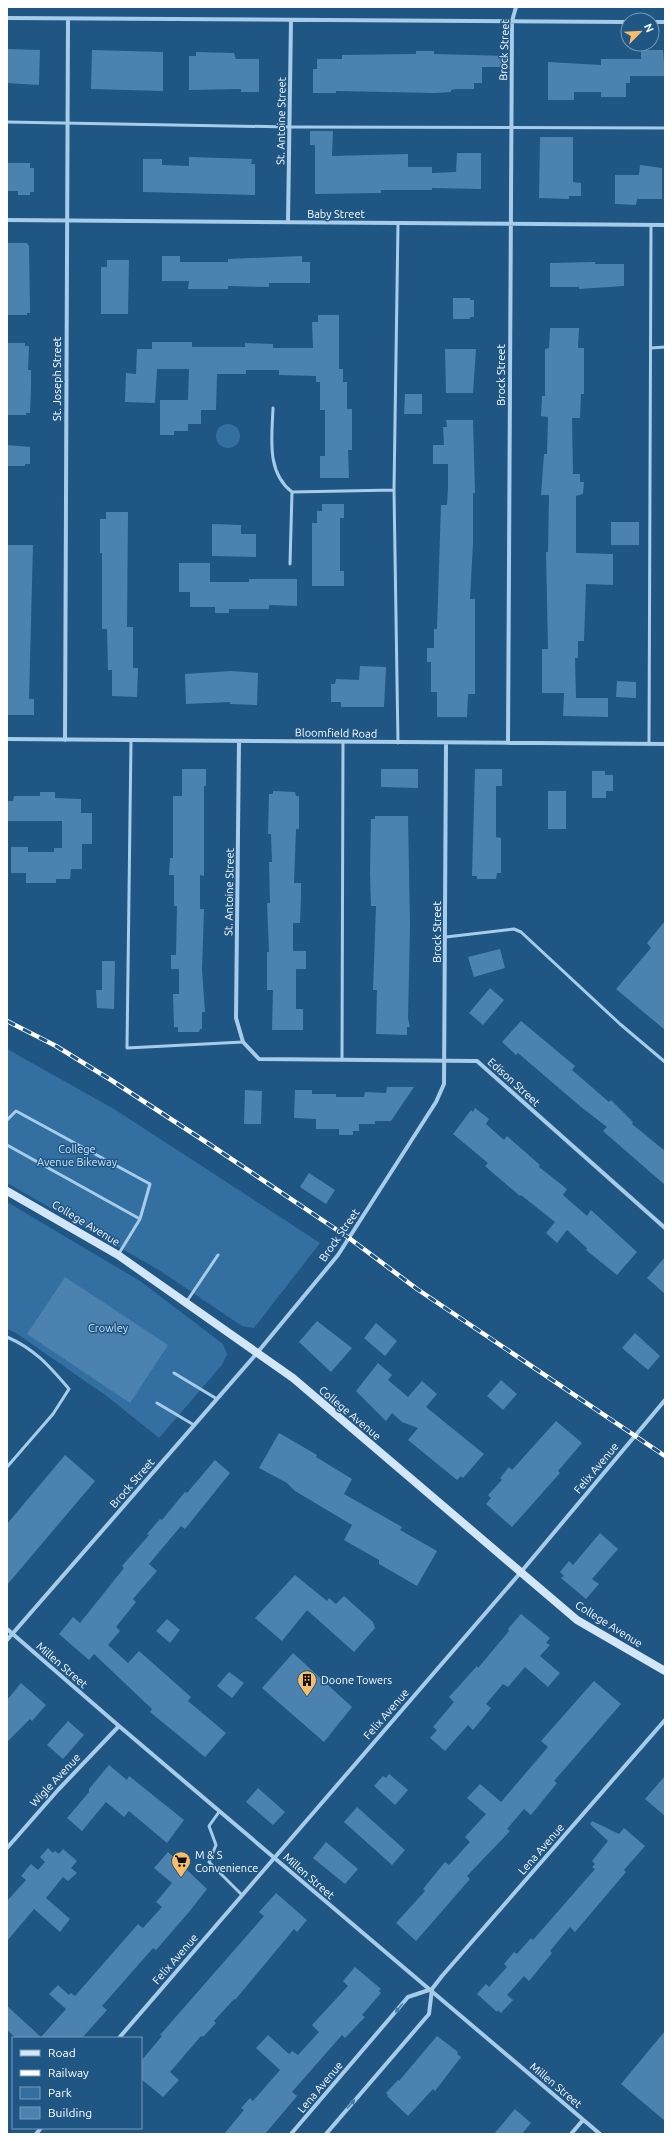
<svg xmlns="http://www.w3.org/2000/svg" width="672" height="2141" viewBox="0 0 672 2141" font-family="Ubuntu,sans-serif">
  <rect width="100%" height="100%" fill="#1f5684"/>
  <path fill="#3370a1" d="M216 436a12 12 0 1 1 24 0a12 12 0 1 1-24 0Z
    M7,1049l107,60 206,134 -66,85 -12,-2 -83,-56 -152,-87z
    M7,1202l133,79 83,63 4,10 -5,11 -63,73 -51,-41 -92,-64 -9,-4z"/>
  <path fill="#4c82af" d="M7,49l33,1 -1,35 -32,-2z
    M92,50l71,2v39l-72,-2z
    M641,50h22l2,26h-35v7h-4v14h-25v-5h-27v8h-26v-38l53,3v-6h40z
    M416,51h18v3l73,2v11h-25v16h-8v6h-18l-5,1v2l-17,1 -98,-2v2h-23v-24h4v-10h25v-4l74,-1z
    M196,52l38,1 2,6h23v33h-18v-3l-52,1v-34h7z
    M310,131h23l-1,25 76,-2v13h24v6l24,-1 1,-19h24v36l-49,-1v2h-51v3l-66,1v-49h-5z
    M540,137h33v45l8,1v13h-12v3l-30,-1z
    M189,157l63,2 -1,5h4v31l-112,-3v-33h19v6l27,1z
    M7,163h23v5h4v24h-4v3h-12v-4h-11z
    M640,165l22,3v31h-25l-1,6 -21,-1v-29h24z
    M7,243h20l2,3 1,67h-3v2h-20z
    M162,256h18v6h48v-3l74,-3v6h8v21h-41v4l-41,-1v3h-40l1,-8h-27z
    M107,260h22l-1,54h-27v-47h6z
    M595,262v2h29v22l-45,3v-2h-29v-24z
    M453,298h17v2h4v17h-4v2h-17z
    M318,315h21v54h4v13h4v27h5v41h-4l1,28h-29v-22h5v-46h-5v-28h-4v-6l-37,-1v-5h-33v4h-29l-1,36h-15v14h-13v7h-14v4h-14v-35h28l1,-31h-32l-2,34 -30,-1 1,-29 10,1 1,-25h15v-7h40v5h53v-4l28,1v4h40l-1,-26h6z
    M550,328h29l-1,20h6v46h-3l-1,24h-8l1,56h7v8h4l-1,12 -7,2v57l37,1v31l-27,-1 -2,57h-6v17h-3l1,40h32v19l-45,-1 1,-23h-22v-44h6l-2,-97h2l1,-57h-8l3,-41h3l1,-37 -7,-1 1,-20h3v-47l4,-1z
    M7,343h18v3h4l-1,24h3v18l-1,25h-4v2h-19z
    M445,349h31l-3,44h-27z
    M405,394h17v20h-18z
    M446,420h27l2,73h-2v50l-3,56h5v95h-7l-1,23h-30v-25h-6v-30h-4v-14h7v-19h3l4,-124h6l1,-17v-24h-15v-19h11l-1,-18h4z
    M7,445l23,2v17h-5v2h-18z
    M322,504h22v14h-4v53h4v15h-32v-63h5v-12h5z
    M106,512h22l-1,115h6v41h5l-1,29 -25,-1v-26h-4l-1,-41h-5v-76h-2v-34h6z
    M611,522h28v23h-28z
    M212,524l29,1v9h15v23l-44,-1z
    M7,545h26l-4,154h5v16h-27z
    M179,563h31v19h39v-3h48v27l-28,-1v4h-40v4h-14v-6h-25v-15h-11z
    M360,666l26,1 -2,40h-43v-5h-10v-18h4l1,-5 23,1z
    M231,671l27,2 -1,32 -27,-1v-2l-44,2 -1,-30z
    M617,681l19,1v16l-20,-1z
    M182,769h24v17h-2v90l-4,-1v34h4l-2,61 3,42h-3v17h-2l-1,3h-21v-5h-4l-1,-33h6v-25h-8v-14h5l1,-49h-3v-31h-5l1,-17h3v-62h9z
    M381,769h37v19l-37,-1z
    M475,769h27v17h-6v51l5,1v35h-4l-1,6h-19v-3h-5z
    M592,771h13v4h8v16h-7v7h-14z
    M273,791l22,1 1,4h3v33h-3l-2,54h7v14l-1,26h-7v28h13v18h-10v40h7v21h-31l1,-40h-6v-38h2l-2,-49h3l-1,-41h3l-1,-28h-3l1,-40h4z
    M548,791h18v38h-18z
    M40,792h15v6l26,1v14h11v31h-10v25h-11l-1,10h-14v4h-30v-10h-15v-26h17v5h26v-4h8v-27h-55v-20h6l1,-5h26z
    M375,816h33l2,110 -2,92 2,9h-3v8l-31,-1 1,-44h-4l3,-84h-5l-1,-33 1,-54h4z
    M665,921v109l-49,-41 35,-41 -4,-5z
    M500,949l5,19 -31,9 -6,-20z
    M102,961h13l-1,48 -17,-1 -1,-18h6z
    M490,988l14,12 -21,25 -14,-12z
    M521,1021l54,45 -3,4 37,32 2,-2 22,22 -1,2 33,27v34l-62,-54 4,-4 -26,-20 -63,-54 -2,2 -14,-13z
    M387,1087h27l-23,34h-16v3h-16v7h-6v4h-14v-6h-23v-10l-22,-1 1,-28h17v4h24v3h28l1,-5 21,1z
    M245,1090l17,1 -1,33h-17z
    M475,1108l14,11 -3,5 18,16 3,-4 33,29 -1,2 28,22 -4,6 24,21 4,-6 46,42 -20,23 -31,-25 1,-2 -20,-18 -10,13 -11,-10 9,-11 -34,-27 -1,1 -27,-23 -8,-7 3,-3 -35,-29 18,-24 2,2z
    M309,1173l26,17 -9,14 -26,-17z
    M665,1257v37l-18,-16z
    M65,1277l103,68 -38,58 -103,-69z
    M317,1321l35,27 -21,24 -32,-30z
    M376,1323l21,18 -12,15 -21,-18z
    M635,1333l25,23 -12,14 -26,-22z
    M378,1363l14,12 -4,5 20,17 14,-16 15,13 -11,13 58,47 -21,24 -2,-2 -4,4 -49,-40 10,-12 -16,-6 -10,-9 -6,8 -30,-30z
    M501,1380l16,14 -14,16 -16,-14z
    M556,1421l26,22 -24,28 2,2 -48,54 -26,-23 5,-6 -3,-3 14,-15 -2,-2 9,-11 3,3z
    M279,1433l38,22 -1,2 36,22 -8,15 58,33 -2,3 37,21 -20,35 -38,-22v-4l-35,-20 8,-15 -57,-34 -8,-8 -28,-15z
    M65,1455l30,26 -88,104v-61z
    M215,1460l15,13 -45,56 -4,-3 -32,38 8,7 -24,28 3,3 -20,25 4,4 -12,14 20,18 11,-12 52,46 -3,4 38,32 -21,24 -55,-45 2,-3 -58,-55 -5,6 -30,-26 14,-17 7,6 44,-55 -2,-2 27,-31 -2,-1 13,-15 2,1 23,-28 2,1z
    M600,1533l18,16 -26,30 7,5 -13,15 -25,-21 3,-2 -4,-4 9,-11 4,4z
    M295,1575l32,26 2,-3 7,6 8,-8 29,26 2,6 -21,24 -47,-42 -25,31 -27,-23z
    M521,1614l29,24 -4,5 4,2 -10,11 20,17 -12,14 -23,-20 -17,20 -5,-3 -17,20 5,4 -18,22 -5,-5 -23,26 -15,-13 7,-8 -4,-3 21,-25 -5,-5 28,-31 1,2 31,-37 -1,-2z
    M167,1619l13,11 -10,13 -14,-12z
    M293,1653l59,54 -28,35 -62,-54z
    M229,1672l15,11 -12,15 -15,-12z
    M594,1681l27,23 -67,77 3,2 -26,32 -7,-6 -17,20 3,2 -43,45 3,3 -54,62 -20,-18 29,-32 -2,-2 22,-27 4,3 21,-23 -5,-5 21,-23 -19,-16 13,-14 21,18 47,-55 -7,-6z
    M21,1683l25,22 -14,16 -2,-2 -23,23v-42z
    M68,1721l16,14 -21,24 -16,-14z
    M109,1765l18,15 2,-4 55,44 -17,23 -38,-32 -5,6 -18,-15 -24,29 -15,-13 22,-26v-3z
    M389,1774l19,16 -13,15 -21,-19 9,-10 3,2z
    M665,1776v40l-20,-17z
    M258,1788l27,24 -12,13 -27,-23z
    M357,1807l48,43 -13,15 -48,-43z
    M592,1821l27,13 5,-6 21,18 -21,24 2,2 -51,60 -5,-5 -20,24 2,2 -23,28 -5,-5 -17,19 6,5 -12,13 -3,-3 -1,2 -20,-18 9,-10 3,3 18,-20 -3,-3 10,-12 3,2 14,-16 2,2 62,-71 -3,-2 3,-3 -3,-3 16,-20 -18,-17z
    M326,1842l32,27 -13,15 -32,-26z
    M48,1848l5,5 2,-2 4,3 4,-5 14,12 -6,7 6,5 -9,8 -5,-4 -17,21 24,21 -10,13 -26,-23 -27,32v-40l19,-21 -5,-4 10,-12 7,6 7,-8 -5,-5z
    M168,1852l39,37 -18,23 -33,38 -3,-2 -51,58 5,4 -25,28h-66l-9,-8v-24l34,31 25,-28 -17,-15 9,-9 11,10 2,-2 4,3 63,-72 5,4 19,-21 -6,-5 16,-19 -18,-15z
    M276,1893l31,27 -10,12 -3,-3 -59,71 -1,-1 -20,22 2,2 -13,14 -2,-1 -31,36 9,8 -16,17 -22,-18v-18l21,-25 -2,-1 104,-119 -5,-4z
    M355,1967l26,22 -2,2 2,2 -19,22 3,2 -20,21 -3,-3 -50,57 5,4 -32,38h-41l20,-24 -3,-2 9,-10 3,3 27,-31 -24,-22 12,-13 21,19 3,-3 6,4 21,-23 -7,-7 36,-39 -5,-5z
    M665,2031v90l-44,-37z
    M437,2036l21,16 -1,2 4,3 -26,34 -2,-2 -25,27 -21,-20 1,-1 -2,-2 12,-13 1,1z
    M515,2109l16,14 -9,11h-28z"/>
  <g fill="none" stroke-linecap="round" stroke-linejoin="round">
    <path stroke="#a7cce9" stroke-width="3" d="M7,122l283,5 375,1
      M398,223l-4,267 4,253
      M651,348l14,-1
      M273,408c-1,29 -7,64 19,84l102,-2
      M290,564l2,-72
      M131,740l-4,308 116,-6
      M649,744l2,-519
      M446,937l68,-8 7,3 99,92 45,38
      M342,1060l1,-318
      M7,1120l9,-9 134,73 -10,35
      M7,1145l133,74 -22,36
      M187,1301l31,-46
      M7,1337c28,12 43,30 62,52l-16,25 -46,53
      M174,1373l43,26
      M157,1403l37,22
      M219,1812l-10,14 7,19 -7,17 33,33"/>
    <path stroke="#a7cce9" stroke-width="4" d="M7,18l621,4
      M652,22h13
      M7,220l658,5
      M288,222l3,-202
      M7,739l658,5
      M65,740l3,-721
      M239,741l-3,277 7,24 16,17 218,2 188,167
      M508,743l4,-722 4,-14
      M7,1629l112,97 481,408
      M7,1640l250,-287 81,-98 98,-153 8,-18 2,-341
      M7,1848l51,-58 61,-64
      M119,2038l402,-466 144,-172
      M36,2134l5,-6
      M291,2134l117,-137 24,-8
      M326,2134l103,-120 3,-25 10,-13 223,-256
      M571,2134l12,-14"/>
    <path stroke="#d2e6f7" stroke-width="8" d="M7,1191l111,64 175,123 284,242 88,51"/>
    <g stroke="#fff" stroke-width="4.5">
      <path id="rail" d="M7,1021l49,25 55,34 98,64 140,94 68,51 248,167"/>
    </g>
    <use href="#rail" stroke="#1f5684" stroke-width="3" stroke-dasharray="9" stroke-linecap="butt"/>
  </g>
  <defs><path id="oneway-solid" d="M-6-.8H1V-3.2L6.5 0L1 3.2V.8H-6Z"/></defs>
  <g fill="#4879a2">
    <use href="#oneway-solid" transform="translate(399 2008) rotate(130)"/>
    <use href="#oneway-solid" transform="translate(351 2104) rotate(-49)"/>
  </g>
  <defs>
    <g id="building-pin" transform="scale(1)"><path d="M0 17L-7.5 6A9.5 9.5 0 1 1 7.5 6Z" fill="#f7be67" stroke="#1f5684"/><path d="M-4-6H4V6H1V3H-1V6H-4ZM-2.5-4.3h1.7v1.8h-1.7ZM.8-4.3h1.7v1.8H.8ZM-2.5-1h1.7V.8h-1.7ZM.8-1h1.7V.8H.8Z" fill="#111"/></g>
    <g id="supermarket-pin" transform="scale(1)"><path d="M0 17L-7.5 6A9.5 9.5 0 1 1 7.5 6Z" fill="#f7be67" stroke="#1f5684"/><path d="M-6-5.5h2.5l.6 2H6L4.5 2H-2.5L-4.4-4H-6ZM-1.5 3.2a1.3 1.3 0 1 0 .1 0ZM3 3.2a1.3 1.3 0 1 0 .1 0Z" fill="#111"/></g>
  </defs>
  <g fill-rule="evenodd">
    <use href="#building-pin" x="307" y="1680"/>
    <use href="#supermarket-pin" x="181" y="1861"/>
  </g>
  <g text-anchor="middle" stroke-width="3" stroke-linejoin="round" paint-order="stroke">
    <g font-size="11" fill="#fff" stroke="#1f5684">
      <text transform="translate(504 50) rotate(-88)" y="4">Brock Street</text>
      <text transform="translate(281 121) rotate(-89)" y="4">St. Antoine Street</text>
      <text x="336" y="218">Baby Street</text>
      <text transform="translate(501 375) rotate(-90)" y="4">Brock Street</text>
      <text transform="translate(57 379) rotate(-90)" y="4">St. Joseph Street</text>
      <text transform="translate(336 733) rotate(1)" y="4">Bloomfield Road</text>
      <text transform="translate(229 892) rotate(-89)" y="4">St. Antoine Street</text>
      <text transform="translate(437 932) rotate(-90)" y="4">Brock Street</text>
      <text transform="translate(514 1082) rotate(42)" y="4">Edison Street</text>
      <text transform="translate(86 1223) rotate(31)" y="4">College Avenue</text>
      <text transform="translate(339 1235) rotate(-55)" y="4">Brock Street</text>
      <text transform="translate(350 1413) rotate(40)" y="4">College Avenue</text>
      <text transform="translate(596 1468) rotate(-50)" y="4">Felix Avenue</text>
      <text transform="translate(132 1483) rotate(-49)" y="4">Brock Street</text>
      <text transform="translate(609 1624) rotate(32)" y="4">College Avenue</text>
      <text transform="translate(62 1665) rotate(41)" y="4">Millen Street</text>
      <text transform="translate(386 1714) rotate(-49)" y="4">Felix Avenue</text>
      <text transform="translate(55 1780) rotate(-47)" y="4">Wigle Avenue</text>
      <text transform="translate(541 1849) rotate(-49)" y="4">Lena Avenue</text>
      <text transform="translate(309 1876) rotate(41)" y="4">Millen Street</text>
      <text transform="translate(175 1959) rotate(-49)" y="4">Felix Avenue</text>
      <text transform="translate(556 2085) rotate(40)" y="4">Millen Street</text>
      <text transform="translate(320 2087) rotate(-50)" y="4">Lena Avenue</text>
    </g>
    <g font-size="11" fill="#cce4f7" stroke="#1f5684">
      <text x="77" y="1153">College<tspan x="77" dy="13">Avenue Bikeway</tspan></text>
      <text x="108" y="1332">Crowley</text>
    </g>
    <g font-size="11" fill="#fff" stroke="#1f5684" text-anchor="start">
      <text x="321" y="1684">Doone Towers</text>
      <text x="195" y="1859">M &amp; S<tspan x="195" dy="13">Convenience</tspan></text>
    </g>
  </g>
  <rect width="672" height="2141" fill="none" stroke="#ffffff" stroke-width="16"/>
  <rect x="12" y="2037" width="130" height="92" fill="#1f5684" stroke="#799ab5"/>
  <rect x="20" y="2050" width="20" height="6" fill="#d2e6f7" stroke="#799ab5"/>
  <text x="48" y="2057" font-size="12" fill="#ffffff">Road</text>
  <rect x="20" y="2070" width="20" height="6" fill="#ffffff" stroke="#799ab5"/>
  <text x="48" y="2077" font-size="12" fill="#ffffff">Railway</text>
  <rect x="20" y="2087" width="20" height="12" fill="#3370a1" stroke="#799ab5"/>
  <text x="48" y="2097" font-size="12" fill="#ffffff">Park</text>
  <rect x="20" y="2107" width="20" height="12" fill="#4c82af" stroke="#799ab5"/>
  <text x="48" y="2117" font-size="12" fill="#ffffff">Building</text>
  <g transform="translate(640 32) rotate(66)"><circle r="19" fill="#1f5684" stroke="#799ab5"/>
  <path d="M0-3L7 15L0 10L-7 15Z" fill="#f7be67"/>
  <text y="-6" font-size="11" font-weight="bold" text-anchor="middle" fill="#ffffff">N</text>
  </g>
</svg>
